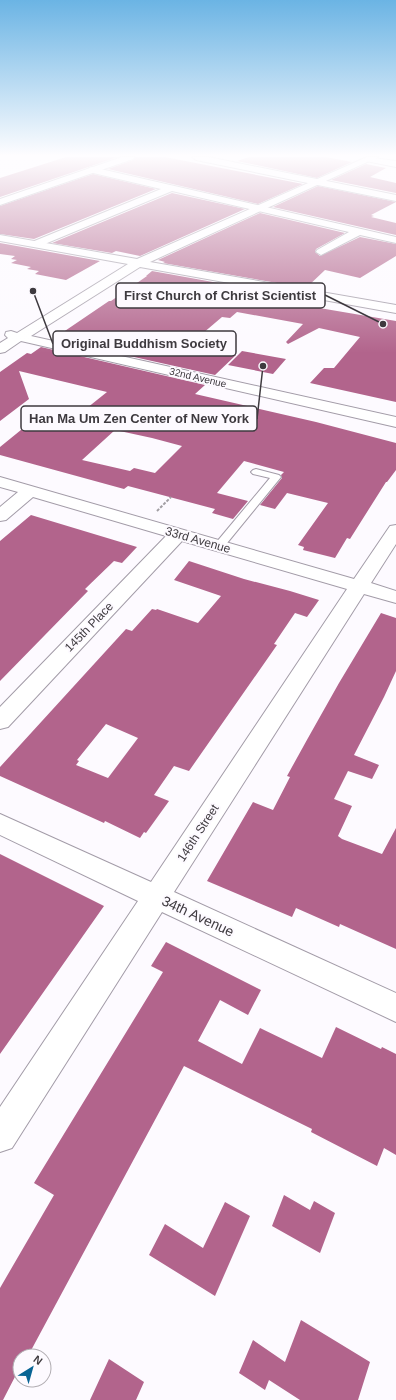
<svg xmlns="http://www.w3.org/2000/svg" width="396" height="1400" viewBox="0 0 396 1400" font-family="Helvetica,sans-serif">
  <rect width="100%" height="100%" fill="#fdfaff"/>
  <path fill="#b2648c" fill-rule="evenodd" d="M66,157h52l-118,40v-19z
    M135,157h30l138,27 -45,20 -150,-35 25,-9z
    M249,157h77l26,5 -35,16 -80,-17z
    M366,164l20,4 -16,9 26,6v10l-65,-13z
    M93,174l63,15 -122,50 -34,-5v-28z
    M318,186l78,16 -25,13 3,1 -3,1 25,6v12l-123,-28z
    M172,193l73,16 -105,47 -24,-5 -4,2 -60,-10z
    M260,213l85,20 -29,16 -1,3 5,4 40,-19 36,7v12l-36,22 -35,-8 -19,18 -143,-25 2,-1 -7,-2z
    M0,243l100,18 -34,19 -31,-6 4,-3 -12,-2 4,-2 -20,-4 6,-3 -6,-1 4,-3 -15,-2z
    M152,271l145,26 -7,6 106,18v81l-86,-19 14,-15h10l26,-31 -41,-9 -31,16 -2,-2 17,-18 -66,-12 -7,6 -8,-1 -33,28 47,10 -21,20 -162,-36 56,-38h2l36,-25h-1z
    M41,347l164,38 -10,9 121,28 80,21v27l-9,12h-1l-36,57 -3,-1 -12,20 -32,-8 1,-3 -6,-2 30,-42 -41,-10 -12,16 -15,-4 22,-27 -1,-3 3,-3 -40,-11 -27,32 31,8 -15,18 -21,-6 3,-4 -87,-23 -4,3 -124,-34v-8l32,-26 30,7 45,-36 -88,-21 10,28 -29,22v-49l27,-19 4,1zM115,430l37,8 30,8 -27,27 -21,-5 -4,3 -48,-11z
    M242,351l44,8 -13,15 -45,-9z
    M31,515l106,32 -15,16 -8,-2 -29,28 3,2 -88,90v-140z
    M189,561l55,18 46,12 29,9 -12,17 -12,-4 -21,31 3,1 -88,126 -15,-5 -20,29 15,6 -23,32 -2,-1 -4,6 -35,-17 -1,2 -104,-47v-9l126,-138 6,2 20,-22 4,1 1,-1 41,14 23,-27 -47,-16zM106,724l32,14 -30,40 -32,-13 3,-4 -2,-1z
    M381,613l15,5v53l-12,26 -30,58 25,10 -7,14 -24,-8 -14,28 18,7 -14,30 4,3 40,15 14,-26v121l-56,-25 -1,3 -43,-19 -4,9 -85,-36 46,-79 20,8 17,-33 -3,-1 21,-38 31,-55z
    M0,854l104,52 -104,148z
    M166,942l95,48 -13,25 -28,-15 -22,41 44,23 18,-36 62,30 14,-31 45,22 1,-2 14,7v101l-12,-7 -7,18 -66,-34 1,-3 -128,-63 -156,290h-8v11l-17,33h-3v-112l54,-93 -20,-12 129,-211 -12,-6z
    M284,1195l26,15 4,-9 21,12 -15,40 -48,-27z
    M225,1202l25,14 -35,80 -66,-41 16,-31 38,24z
    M301,1320l69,42 -12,38h-58l-31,-20 -4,10 -26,-17 14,-33 32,22z
    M109,1359l35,23 -8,18h-46z"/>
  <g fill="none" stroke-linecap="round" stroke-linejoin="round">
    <g stroke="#a39ca8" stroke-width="2">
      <path id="lane" d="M256,469l23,6 2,2 -58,71h-8l-1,-2 1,-2 55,-66 -17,-4 -2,-2 2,-2z"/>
    </g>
    <g stroke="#a39ca8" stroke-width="2">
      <path id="street" d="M192,157h16l188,38v6l-200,-41z
        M366,157l30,4v6l-30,-6 -1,-2z
        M92,167l304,70v6l-36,-8 -39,20 -5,-3 1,-2 32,-18 -177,-41 -132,55h-8l-1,-2 1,-2 129,-53 -72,-17 -1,-2 1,-2z
        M0,477l354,102 36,-53 6,-1v19l-25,39 25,8v12l-32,-9 -190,298 222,101v29l-234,-110 -150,236 -12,4v-45l138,-206 -138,-66v-21l151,68 196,-293 -165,-48 -174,186 -8,2v-22l166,-171 -133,-39 -27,23 -6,1v-14l18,-15 -18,-5z"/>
    </g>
    <g stroke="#a39ca8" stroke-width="2">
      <path id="secondary" d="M122,157h12l-1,2 -133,46v-6z
        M367,157h11l-228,105 246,43v8l-256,-46 -109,69 365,81v10l-375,-86 -16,11 -5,1v-10l8,-5 -3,-3 1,-3 5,-1 6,2 111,-69 -128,-23v-6l137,24z"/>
    </g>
    <path stroke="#a19ea3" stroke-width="2" stroke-dasharray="3 1.5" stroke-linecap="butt" d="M157,511l14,-14"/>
    <use href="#lane" fill="#fff" fill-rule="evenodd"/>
    <use href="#street" fill="#fff" fill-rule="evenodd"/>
    <use href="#secondary" fill="#fff" fill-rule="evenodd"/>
  </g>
  <linearGradient id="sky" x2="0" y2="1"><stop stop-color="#6bb4e4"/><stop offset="0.44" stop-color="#fefdff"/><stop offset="1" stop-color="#fefdff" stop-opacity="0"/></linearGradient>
  <rect width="396" height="353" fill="url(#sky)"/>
  <g text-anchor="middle" stroke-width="4" stroke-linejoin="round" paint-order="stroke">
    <g font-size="10" fill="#3e3a3f" stroke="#fdfaff">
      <text transform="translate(198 377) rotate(13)" y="4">32nd Avenue</text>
    </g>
    <g font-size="12" fill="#3e3a3f" stroke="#fdfaff">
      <text transform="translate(198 540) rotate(16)" y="4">33rd Avenue</text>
      <text transform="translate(89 627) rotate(-46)" y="4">145th Place</text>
      <text transform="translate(198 833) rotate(-57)" y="4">146th Street</text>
    </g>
    <g font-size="14" fill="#3e3a3f" stroke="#fdfaff">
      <text transform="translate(198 916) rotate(25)" y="5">34th Avenue</text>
    </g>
  </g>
  <path fill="none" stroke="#3e3a3f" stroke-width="1.5" d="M383 324L325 295M33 291L53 344M263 366L257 419"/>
  <g fill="#3e3a3f" stroke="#fdfaff" stroke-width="1.5">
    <circle cx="383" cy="324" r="4"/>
    <circle cx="33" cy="291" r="4"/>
    <circle cx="263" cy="366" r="4"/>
  </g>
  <g fill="#fdfaff" stroke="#3e3a3f" stroke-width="1.5">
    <rect x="116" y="283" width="209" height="25" rx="4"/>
    <rect x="53" y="331" width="183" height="25" rx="4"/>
    <rect x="21" y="406" width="236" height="25" rx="4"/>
  </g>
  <g font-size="13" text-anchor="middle" font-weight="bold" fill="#3e3a3f">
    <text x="220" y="300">First Church of Christ Scientist</text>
    <text x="144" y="348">Original Buddhism Society</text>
    <text x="139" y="423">Han Ma Um Zen Center of New York</text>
  </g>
  <g transform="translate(32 1368) rotate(37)"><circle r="19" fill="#fdfaff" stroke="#b1adb2"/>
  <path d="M0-3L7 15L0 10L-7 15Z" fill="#086494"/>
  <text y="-6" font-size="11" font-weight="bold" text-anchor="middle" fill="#3e3a3f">N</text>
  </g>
</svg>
